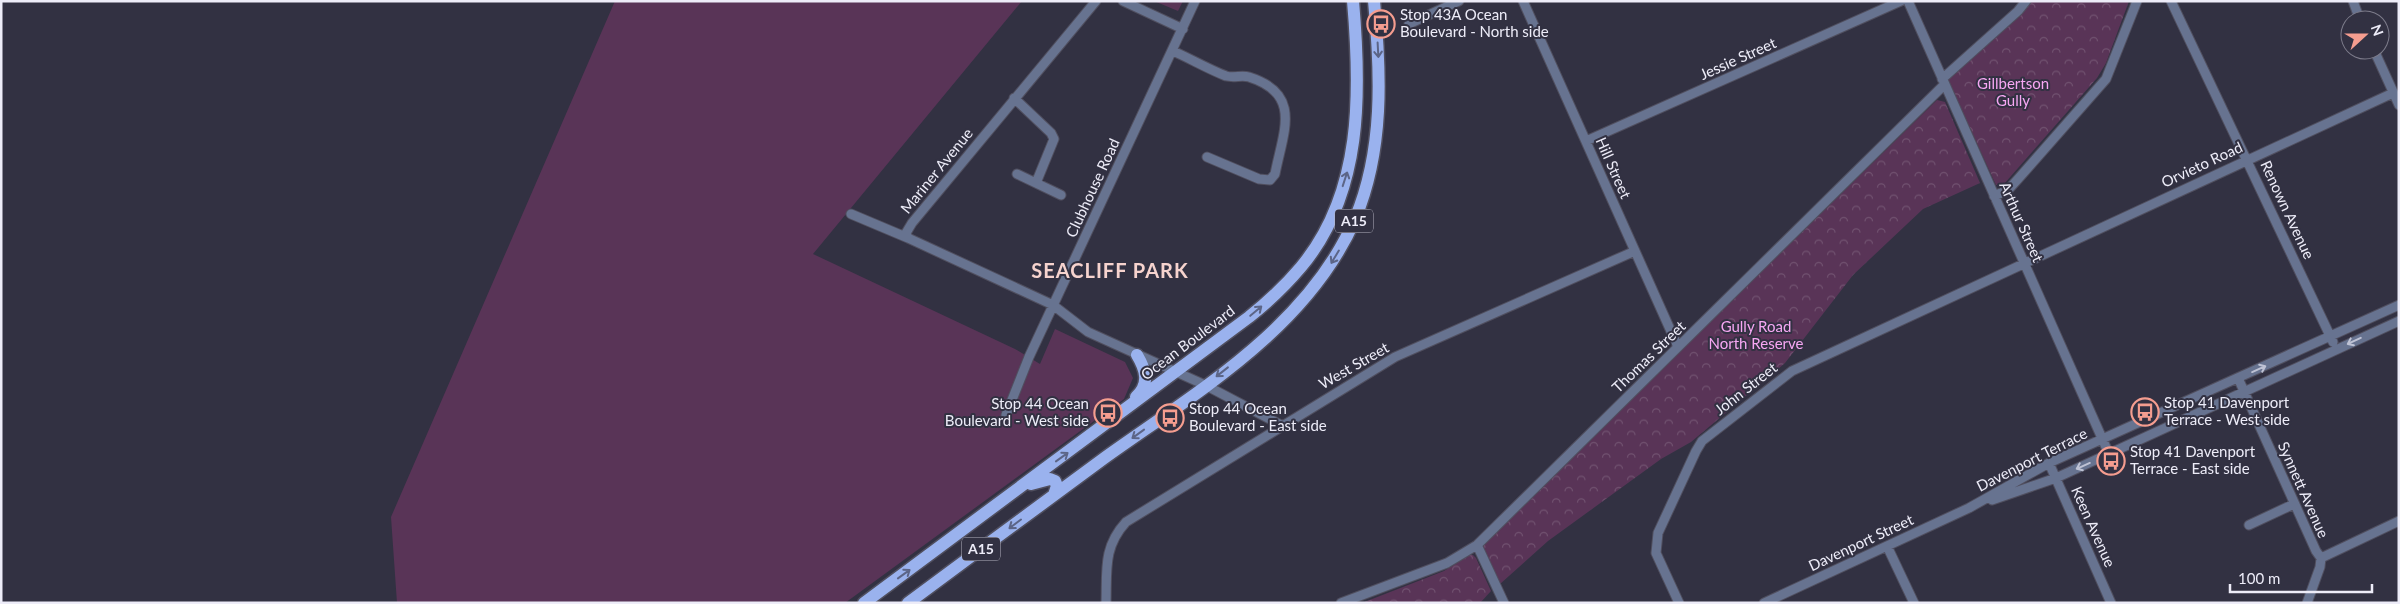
<svg xmlns="http://www.w3.org/2000/svg" width="2400" height="604" viewBox="0 0 2400 604" font-family="Lato,sans-serif">
  <defs>
    <pattern id="park-crowns" width="20" height="18" patternUnits="userSpaceOnUse" patternTransform="scale(1.25)"><rect width="20" height="18" fill="#593457"/><path d="M2 6a3 3 0 1 1 6 0M12 15a3 3 0 1 1 6 0" fill="none" stroke="#715270"/></pattern>
  </defs>
  <rect width="100%" height="100%" fill="#323142"/>
  <path fill="#593457" d="M615,1h407l-209,253 202,95 25,15 15,-35 70,33 8,16 -9,21 -279,204h-448l-6,-86z
    M1154,1h29l-5,10z"/>
  <path fill="url(#park-crowns)" d="M2030,1h99l-23,62 -9,15 -93,106 -8,1 -48,-105 73,-65z
    M1937,100l8,2 35,81 -57,26 -70,66 -68,88 -94,79 -30,17 -113,82 -48,43 -18,-39z
    M1469,555h4l3,3 15,33 -11,12h-118l82,-32z"/>
  <g fill="none" stroke-linecap="round" stroke-linejoin="round">
    <g stroke="#504f5f" stroke-width="11">
      <path id="minor" d="M1096,1l-184,222 -6,10 2,5 145,67 35,27 117,53 76,40
        M1123,1l60,28
        M1523,1l155,346
        M1908,1l201,453
        M2171,1l162,341
        M2353,1l7,19
        M1409,24l50,-23
        M2374,50l25,55
        M1173,51c18,8 35,18 53,25 8,2 16,-1 23,1 54,17 34,55 26,97l-5,6 -11,-1 -52,-22
        M1942,79l76,-68 8,-10
        M1014,98l37,35 3,6 -18,44
        M1586,141l315,-140
        M1017,174l44,21
        M1994,196l14,-6 10,-11 88,-100 31,-78
        M851,214l57,24
        M2238,378l78,173 5,7
        M1006,415l23,-58 166,-356
        M2049,463l62,140
        M1992,500l64,-22 343,-157
        M2249,525l45,-21
        M1477,545l27,58
        M1887,546l27,57
        M1106,603c1,-33 -3,-56 20,-81l269,-165 240,-106
        M1341,603l106,-40 30,-18 467,-460
        M1679,603l-23,-50 2,-20 38,-82 6,-10 90,-70 601,-278
        M1764,603l205,-95 80,-45 350,-158
        M2307,603l13,-36 1,-9 78,-37"/>
    </g>
    <g stroke="#504f5f" stroke-width="15">
      <path id="primary" d="M1136,397c14,-13 10,-27 1,-42
        M1031,484l19,-5 5,2 2,5 -3,9
        M864,603l385,-286c19,-15 36,-31 52,-50 62,-74 60,-175 52,-266
        M908,603c65,-48 129,-96 195,-144 92,-66 205,-131 252,-240 29,-69 26,-145 19,-218"/>
    </g>
    <use href="#minor" stroke="#677390" stroke-width="9"/>
    <use href="#primary" stroke="#9ab2ee" stroke-width="12"/>
  </g>
  <defs><path id="oneway-shaft" d="M-6 0H5M1.5-3L5.5 0L1.5 3" fill="none" stroke-width="1.6" stroke-linecap="round" stroke-linejoin="round" transform="scale(1.25)"/></defs>
  <g stroke="#5c6587">
    <use href="#oneway-shaft" transform="translate(1378 50) rotate(87)"/>
    <use href="#oneway-shaft" transform="translate(1345 179) rotate(-72)"/>
    <use href="#oneway-shaft" transform="translate(1335 257) rotate(121)"/>
    <use href="#oneway-shaft" transform="translate(1256 311) rotate(-40)"/>
    <use href="#oneway-shaft" transform="translate(1222 372) rotate(142)"/>
    <use href="#oneway-shaft" transform="translate(1138 434) rotate(144)"/>
    <use href="#oneway-shaft" transform="translate(1062 457) rotate(-36)"/>
    <use href="#oneway-shaft" transform="translate(1015 524) rotate(143)"/>
    <use href="#oneway-shaft" transform="translate(904 574) rotate(-36)"/>
  </g>
  <g stroke="#bec2d4">
    <use href="#oneway-shaft" transform="translate(2354 341) rotate(155)"/>
    <use href="#oneway-shaft" transform="translate(2259 369) rotate(-24)"/>
    <use href="#oneway-shaft" transform="translate(2083 466) rotate(156)"/>
  </g>
  <defs>
    <g id="bus-ring" transform="scale(1.4375)"><circle r="9.5" fill="#323142" stroke="#f59d8f" stroke-width="1.5"/><path d="M-5-6H5V4H4V6H2V4H-2V6H-4V4H-5ZM-3.5-4V0h7V-4ZM-3.5 1.2v1.5H-2V1.2ZM2 1.2v1.5H3.5V1.2Z" fill="#f59d8f"/></g>
  </defs>
  <g fill-rule="evenodd">
    <use href="#bus-ring" x="1381" y="24"/>
    <use href="#bus-ring" x="2145" y="412"/>
    <use href="#bus-ring" x="1108" y="413"/>
    <use href="#bus-ring" x="1170" y="418"/>
    <use href="#bus-ring" x="2111" y="461"/>
  </g>
  <g text-anchor="middle" stroke-width="4" stroke-linejoin="round" paint-order="stroke">
    <g fill="#323142" stroke="#b5b4c1" stroke-width="1">
      <rect x="1335" y="209.5" width="38" height="23" rx="4"/>
      <rect x="962" y="537.5" width="38" height="23" rx="4"/>
    </g>
    <g font-size="14" font-weight="bold" fill="#edecf8">
      <text x="1354" y="226">A15</text>
      <text x="981" y="554">A15</text>
    </g>
    <g font-size="15" fill="#edecf8" stroke="#323142" text-anchor="start">
      <text x="1400" y="20">Stop 43A Ocean<tspan x="1400" dy="17">Boulevard - North side</tspan></text>
      <text x="2164" y="408">Stop 41 Davenport<tspan x="2164" dy="17">Terrace - West side</tspan></text>
      <text x="1089" y="409" text-anchor="end">Stop 44 Ocean<tspan x="1089" dy="17">Boulevard - West side</tspan></text>
      <text x="1189" y="414">Stop 44 Ocean<tspan x="1189" dy="17">Boulevard - East side</tspan></text>
      <text x="2130" y="457">Stop 41 Davenport<tspan x="2130" dy="17">Terrace - East side</tspan></text>
    </g>
    <g font-size="15" fill="#edecf8" stroke="#323142">
      <text transform="translate(1738 59) rotate(-24)" y="5">Jessie Street</text>
      <text transform="translate(2202 165) rotate(-25)" y="5">Orvieto Road</text>
      <text transform="translate(1613 168) rotate(66)" y="5">Hill Street</text>
      <text transform="translate(937 171) rotate(-51)" y="5">Mariner Avenue</text>
      <text transform="translate(1093 188) rotate(-65)" y="5">Clubhouse Road</text>
      <text transform="translate(2287 210) rotate(65)" y="5">Renown Avenue</text>
      <text transform="translate(2021 222) rotate(66)" y="5">Arthur Street</text>
      <text transform="translate(1188 343) rotate(-37)" y="5">Ocean Boulevard</text>
      <text transform="translate(1649 357) rotate(-44)" y="5">Thomas Street</text>
      <text transform="translate(1354 366) rotate(-30)" y="5">West Street</text>
      <text transform="translate(1746 389) rotate(-38)" y="5">John Street</text>
      <text transform="translate(2032 460) rotate(-27)" y="5">Davenport Terrace</text>
      <text transform="translate(2303 490) rotate(66)" y="5">Synnett Avenue</text>
      <text transform="translate(2093 527) rotate(66)" y="5">Keen Avenue</text>
      <text transform="translate(1861 543) rotate(-25)" y="5">Davenport Street</text>
    </g>
    <g font-size="15" fill="#f6a7f3" stroke="#323142">
      <text x="2013" y="89">Gillbertson<tspan x="2013" dy="17">Gully</tspan></text>
      <text x="1756" y="332">Gully Road<tspan x="1756" dy="17">North Reserve</tspan></text>
    </g>
    <g font-size="20" font-weight="bold" letter-spacing="1" fill="#f6d3ce" stroke="#323142">
      <text x="1110" y="278">SEACLIFF PARK</text>
    </g>
  </g>
  <rect width="2400" height="604" fill="none" stroke="#edecf8" stroke-width="5"/>
  <g transform="translate(2365 35) rotate(69)"><circle r="24" fill="#323142" stroke="#7d7c8b"/>
  <path d="M0-4L9 19L0 12L-9 19Z" fill="#f59d8f"/>
  <text y="-8" font-size="14" font-weight="bold" text-anchor="middle" fill="#edecf8">N</text>
  </g>
  <path d="M2230 584v8h142v-8" fill="none" stroke="#edecf8" stroke-width="2.5"/>
  <text x="2238" y="584" font-size="15" fill="#edecf8" stroke="#323142" stroke-width="4" paint-order="stroke">100 m</text>
</svg>
